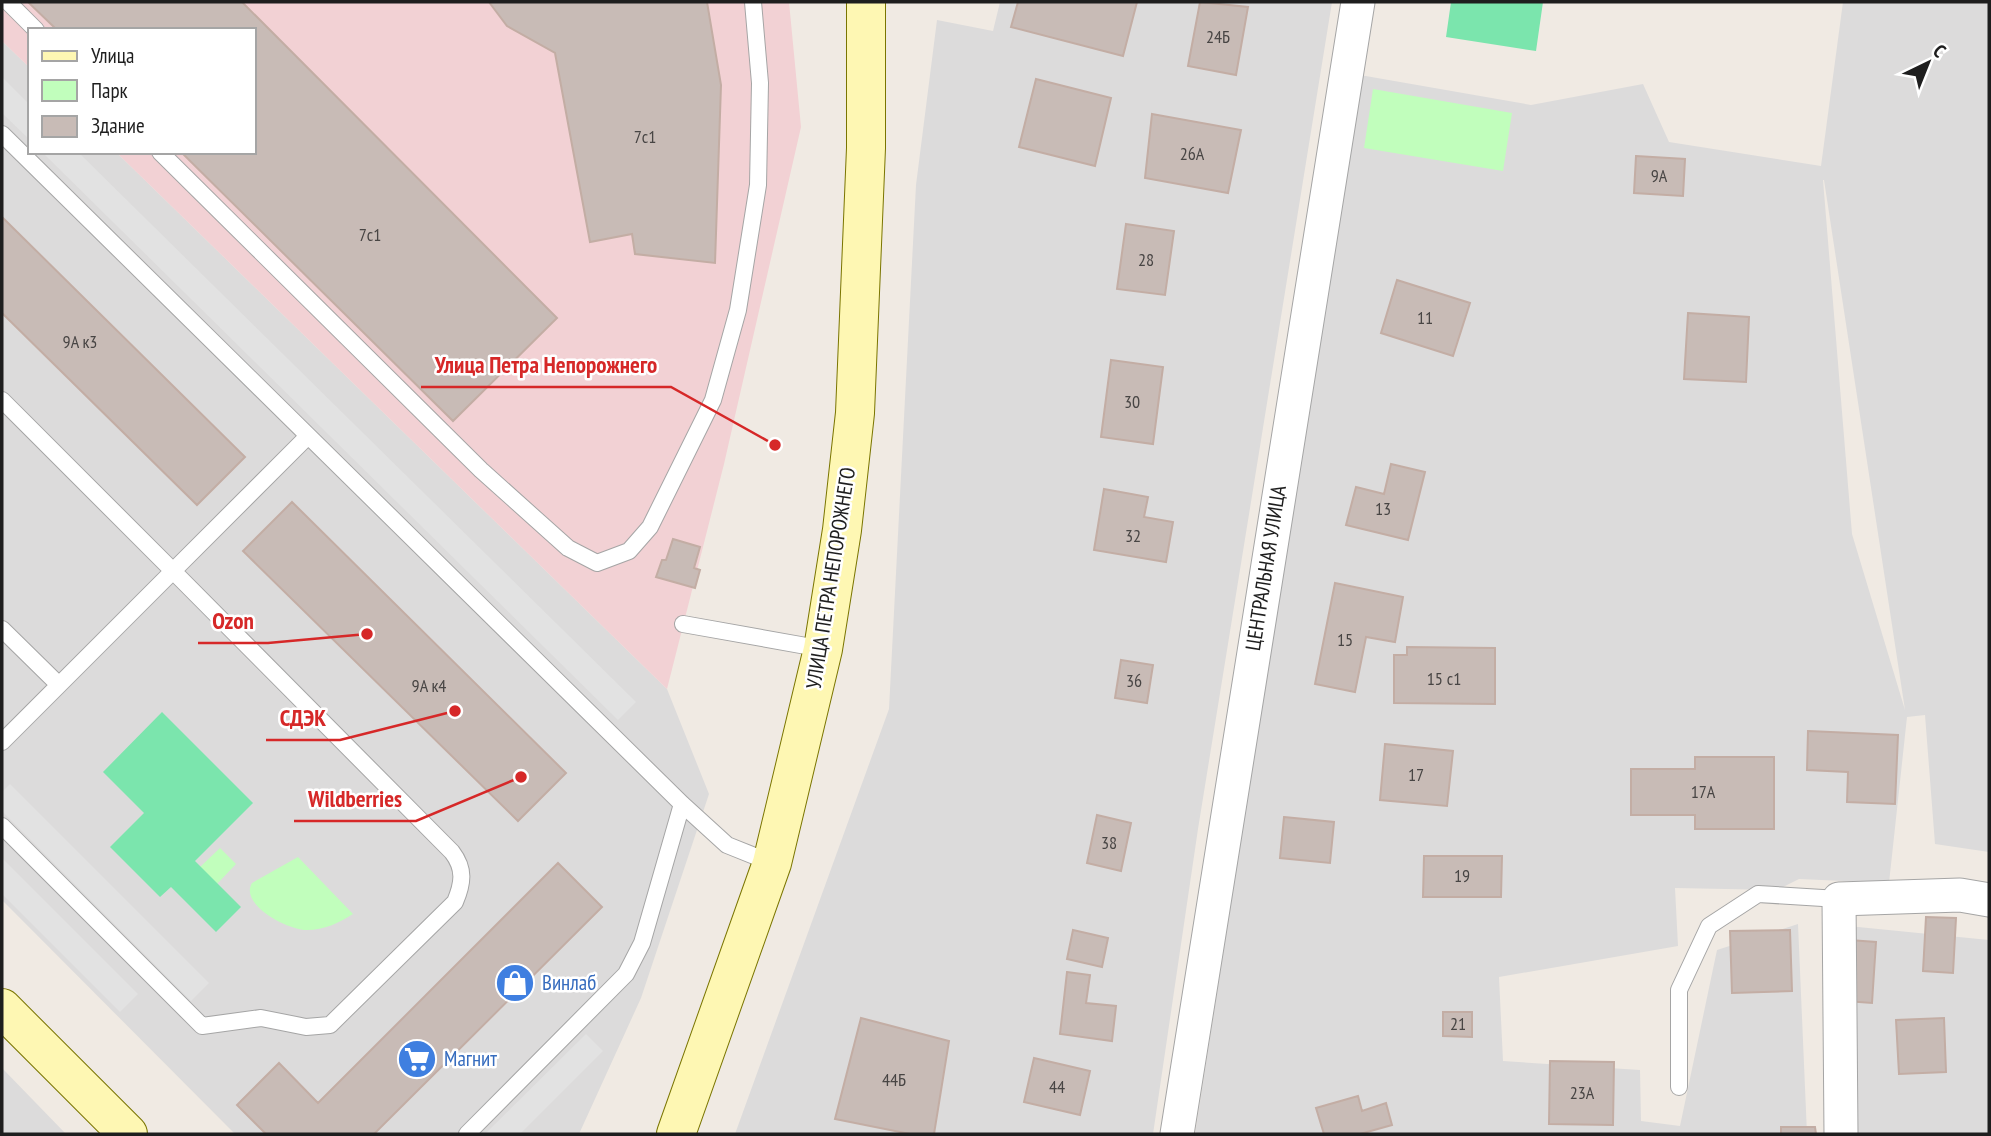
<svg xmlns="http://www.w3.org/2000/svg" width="1991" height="1136" viewBox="0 0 1991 1136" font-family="'PT Sans Narrow',sans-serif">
  <rect width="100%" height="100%" fill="#f0eae3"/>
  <path fill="#dcdbdb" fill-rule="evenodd" d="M1000,2h332l-134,827 -45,305h-418l154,-425 27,-524 21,-165 56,11z
    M1843,2h146v850l-54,-8 -10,-129 -18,2 -18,166 -90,-4 -22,11 -102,-2 3,58 -179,31 4,84 137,9 1,51 39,5 37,-176 81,-26 9,210h-612l165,-1059 171,30 112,-21 26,58 152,24zM1823,180h1l81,530 -53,-176z
    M2,41l28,27v84h86l551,537 42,105 -68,204 -62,136h-344l-233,-234z
    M1838,925l151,15v194h-140z
    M2,1068l64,66h-64z"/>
  <path fill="#f2d1d4" d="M2,2h787l12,125 -77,337 -57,225 -551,-537h138v-122h-224v38l-28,-27z"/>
  <path fill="#c1febc" d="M1373,89l139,24 -9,58 -139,-23z
    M220,848l16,16 -19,20 -17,-17z
    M298,857l55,57c-14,9 -29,16 -46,16 -20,0 -68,-26 -55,-47z"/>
  <path fill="#7be5ad" d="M1451,2h92l-7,49 -90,-14z
    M162,712l91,91 -58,58 46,46 -25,25 -45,-45 -11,10 -50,-50 34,-34 -41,-41z"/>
  <path fill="#e2e2e2" d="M2,77l28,28v35l-28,-27z
    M42,152h36l558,550 -18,18z
    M10,784l199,199 -18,18 -189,-190v-19z
    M2,858l136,136 -18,18 -118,-118z
    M586,1034l17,17 -83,83h-35z"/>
  <path fill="#c8bbb6" stroke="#c3ada4" stroke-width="2" d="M28,2h214l315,316 -104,103 -272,-269h73v-122h-197z
    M489,2h218l14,83 -6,178 -80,-9 -3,-20 -42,8 -35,-189 -48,-27z
    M1018,2h119l-14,54 -112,-29z
    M1200,2l48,5 -12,68 -48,-9z
    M1036,79l75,19 -16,68 -76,-19z
    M1152,114l89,16 -13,63 -83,-15z
    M1636,156l49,3 -2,37 -49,-3z
    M2,217l243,240 -48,48 -195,-192z
    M1126,224l48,7 -9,64 -48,-6z
    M1397,280l73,23 -17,53 -72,-23z
    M1688,313l61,4 -3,65 -62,-3z
    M1111,360l52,7 -10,77 -52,-7z
    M1391,464l34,8 -17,68 -62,-15 10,-38 28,7z
    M1104,489l44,8 -4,20 29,5 -7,40 -72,-12z
    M292,502l274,271 -48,48 -275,-270z
    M673,539l27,8 -6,21 6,2 -5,18 -39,-11 6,-17h4z
    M1335,583l68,14 -8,45 -29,-5 -11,55 -40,-8z
    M1407,647l88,1v56l-101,-1v-48h13z
    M1121,660l32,5 -6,38 -32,-5z
    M1808,731l90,4 -3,69 -48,-2 1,-30 -41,-2z
    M1385,744l68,7 -6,55 -67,-6z
    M1695,757h79v72h-79v-14h-64v-46h64z
    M1097,815l34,8 -10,48 -34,-8z
    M1284,817l50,5 -4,41 -50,-5z
    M1424,856h78l-1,41h-78z
    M558,863l44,44 -228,227h-108l-29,-29 42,-42 39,40z
    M1926,917l30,1 -3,55 -30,-2z
    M1073,930l35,8 -6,29 -35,-8z
    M1790,930l2,61 -60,2 -2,-62z
    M1849,940l27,2 -4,61 -26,-2z
    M1067,972l23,3 -4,28 30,3 -4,35 -52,-7z
    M1443,1012h29v25l-29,-1z
    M861,1018l88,23 -15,93h-24l-75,-15z
    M1944,1018l2,54 -47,2 -3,-54z
    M1034,1058l56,13 -10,44 -56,-13z
    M1550,1061l64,1 -1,63 -64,-1z
    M1358,1096l4,15 24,-8 6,22 -32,9h-36l-8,-26z
    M1781,1127h34l1,7h-35z"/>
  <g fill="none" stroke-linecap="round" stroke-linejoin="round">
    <g stroke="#a5a5a5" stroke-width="18">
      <path id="lane" d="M8,2l28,28
        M2,134l680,670 45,41 45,18
        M160,152l321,318 87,78 29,15 32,-12 21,-24 63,-127 25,-90 20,-125 2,-102 -7,-81
        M2,400l171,171 135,-135
        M683,624l140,25
        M2,629l57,56
        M2,742l171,-171 279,281c13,17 11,31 3,50l-125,123 -24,2 -45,-9 -59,8 -200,-200
        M1679,1087v-97l30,-64 49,-32 81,5
        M467,1134l159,-160 16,-31 40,-139"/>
    </g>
    <g stroke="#a5a5a5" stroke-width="35">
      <path id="street" d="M1177,1134l181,-1132
        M1841,1134l-2,-235 121,-4 29,5"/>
    </g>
    <g stroke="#7a7500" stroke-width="40">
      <path id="secondary" d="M2,1008l126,126
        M676,1134l96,-271 51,-214 19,-119 13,-117 11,-265v-146"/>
    </g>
    <use href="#lane" stroke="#fff" stroke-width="16"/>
    <use href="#street" stroke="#fff" stroke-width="33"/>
    <use href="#secondary" stroke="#fef7b3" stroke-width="38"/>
  </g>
  <defs>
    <g id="shop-disc" transform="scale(2.0125)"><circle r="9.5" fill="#3f7fe0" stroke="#fff"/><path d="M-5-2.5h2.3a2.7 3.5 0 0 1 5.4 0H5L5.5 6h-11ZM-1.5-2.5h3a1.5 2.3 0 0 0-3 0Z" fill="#fff"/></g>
    <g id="supermarket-disc" transform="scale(2.0125)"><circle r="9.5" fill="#3f7fe0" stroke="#fff"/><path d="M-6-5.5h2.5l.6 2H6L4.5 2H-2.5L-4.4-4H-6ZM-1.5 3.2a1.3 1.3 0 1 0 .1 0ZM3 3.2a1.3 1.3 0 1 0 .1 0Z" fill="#fff"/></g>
  </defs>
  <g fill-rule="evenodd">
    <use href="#shop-disc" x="515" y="983"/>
    <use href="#supermarket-disc" x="417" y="1059"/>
  </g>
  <g text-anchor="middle" stroke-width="5" stroke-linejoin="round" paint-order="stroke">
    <g font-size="18" fill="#484544">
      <text x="1218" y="43">24Б</text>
      <text x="645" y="143">7с1</text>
      <text x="1192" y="160">26А</text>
      <text x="1659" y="182">9А</text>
      <text x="370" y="241">7с1</text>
      <text x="1146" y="266">28</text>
      <text x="1425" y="324">11</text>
      <text x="80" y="348">9А к3</text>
      <text x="1132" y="408">30</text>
      <text x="1383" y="515">13</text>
      <text x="1133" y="542">32</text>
      <text x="1345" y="646">15</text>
      <text x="1444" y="685">15 с1</text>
      <text x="1134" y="687">36</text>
      <text x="429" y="692">9А к4</text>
      <text x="1416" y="781">17</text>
      <text x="1703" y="798">17А</text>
      <text x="1109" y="849">38</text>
      <text x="1462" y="882">19</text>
      <text x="1458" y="1030">21</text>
      <text x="894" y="1086">44Б</text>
      <text x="1057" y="1093">44</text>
      <text x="1582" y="1099">23А</text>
    </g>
    <g font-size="21" fill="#1e1e1e" stroke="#fff">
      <text transform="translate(1266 568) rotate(-81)" y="7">ЦЕНТРАЛЬНАЯ УЛИЦА</text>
      <text transform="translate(831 578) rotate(-81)" y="7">УЛИЦА ПЕТРА НЕПОРОЖНЕГО</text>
    </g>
    <g font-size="21" fill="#366cbe" stroke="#fff" text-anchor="start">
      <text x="542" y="990">Винлаб</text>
      <text x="444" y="1066">Магнит</text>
    </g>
  </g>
  <path fill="none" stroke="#d62828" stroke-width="2.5" d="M775 445L671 387H421M367 634L268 643H198M455 711L340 740H266M521 777L416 821H294"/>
  <g fill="#d62828" stroke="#fff" stroke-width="2.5">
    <circle cx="775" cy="445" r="7"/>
    <circle cx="367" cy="634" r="7"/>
    <circle cx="455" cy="711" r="7"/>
    <circle cx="521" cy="777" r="7"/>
  </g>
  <g font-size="23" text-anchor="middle" font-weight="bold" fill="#d62828" stroke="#fff" stroke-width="5" stroke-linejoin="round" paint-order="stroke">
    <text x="546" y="373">Улица Петра Непорожнего</text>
    <text x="233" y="629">Ozon</text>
    <text x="303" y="726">СДЭК</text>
    <text x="355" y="807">Wildberries</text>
  </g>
  <rect width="1991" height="1136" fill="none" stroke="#1e1e1e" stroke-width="7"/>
  <rect x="28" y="28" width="228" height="126" fill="#ffffff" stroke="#a5a5a5" stroke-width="2"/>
  <rect x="42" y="51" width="35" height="10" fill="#fef7b3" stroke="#a5a5a5" stroke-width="2"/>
  <text x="91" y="63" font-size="21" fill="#1e1e1e">Улица</text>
  <rect x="42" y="80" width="35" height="21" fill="#c1febc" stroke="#a5a5a5" stroke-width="2"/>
  <text x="91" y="98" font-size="21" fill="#1e1e1e">Парк</text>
  <rect x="42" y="116" width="35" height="21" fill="#c8bbb6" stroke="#a5a5a5" stroke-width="2"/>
  <text x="91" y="133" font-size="21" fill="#1e1e1e">Здание</text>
  <g transform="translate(1928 63) rotate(43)" stroke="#ffffff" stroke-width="5" paint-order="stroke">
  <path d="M0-5L12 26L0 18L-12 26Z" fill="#1e1e1e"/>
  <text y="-10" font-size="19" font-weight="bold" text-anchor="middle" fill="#1e1e1e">С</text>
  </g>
</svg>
